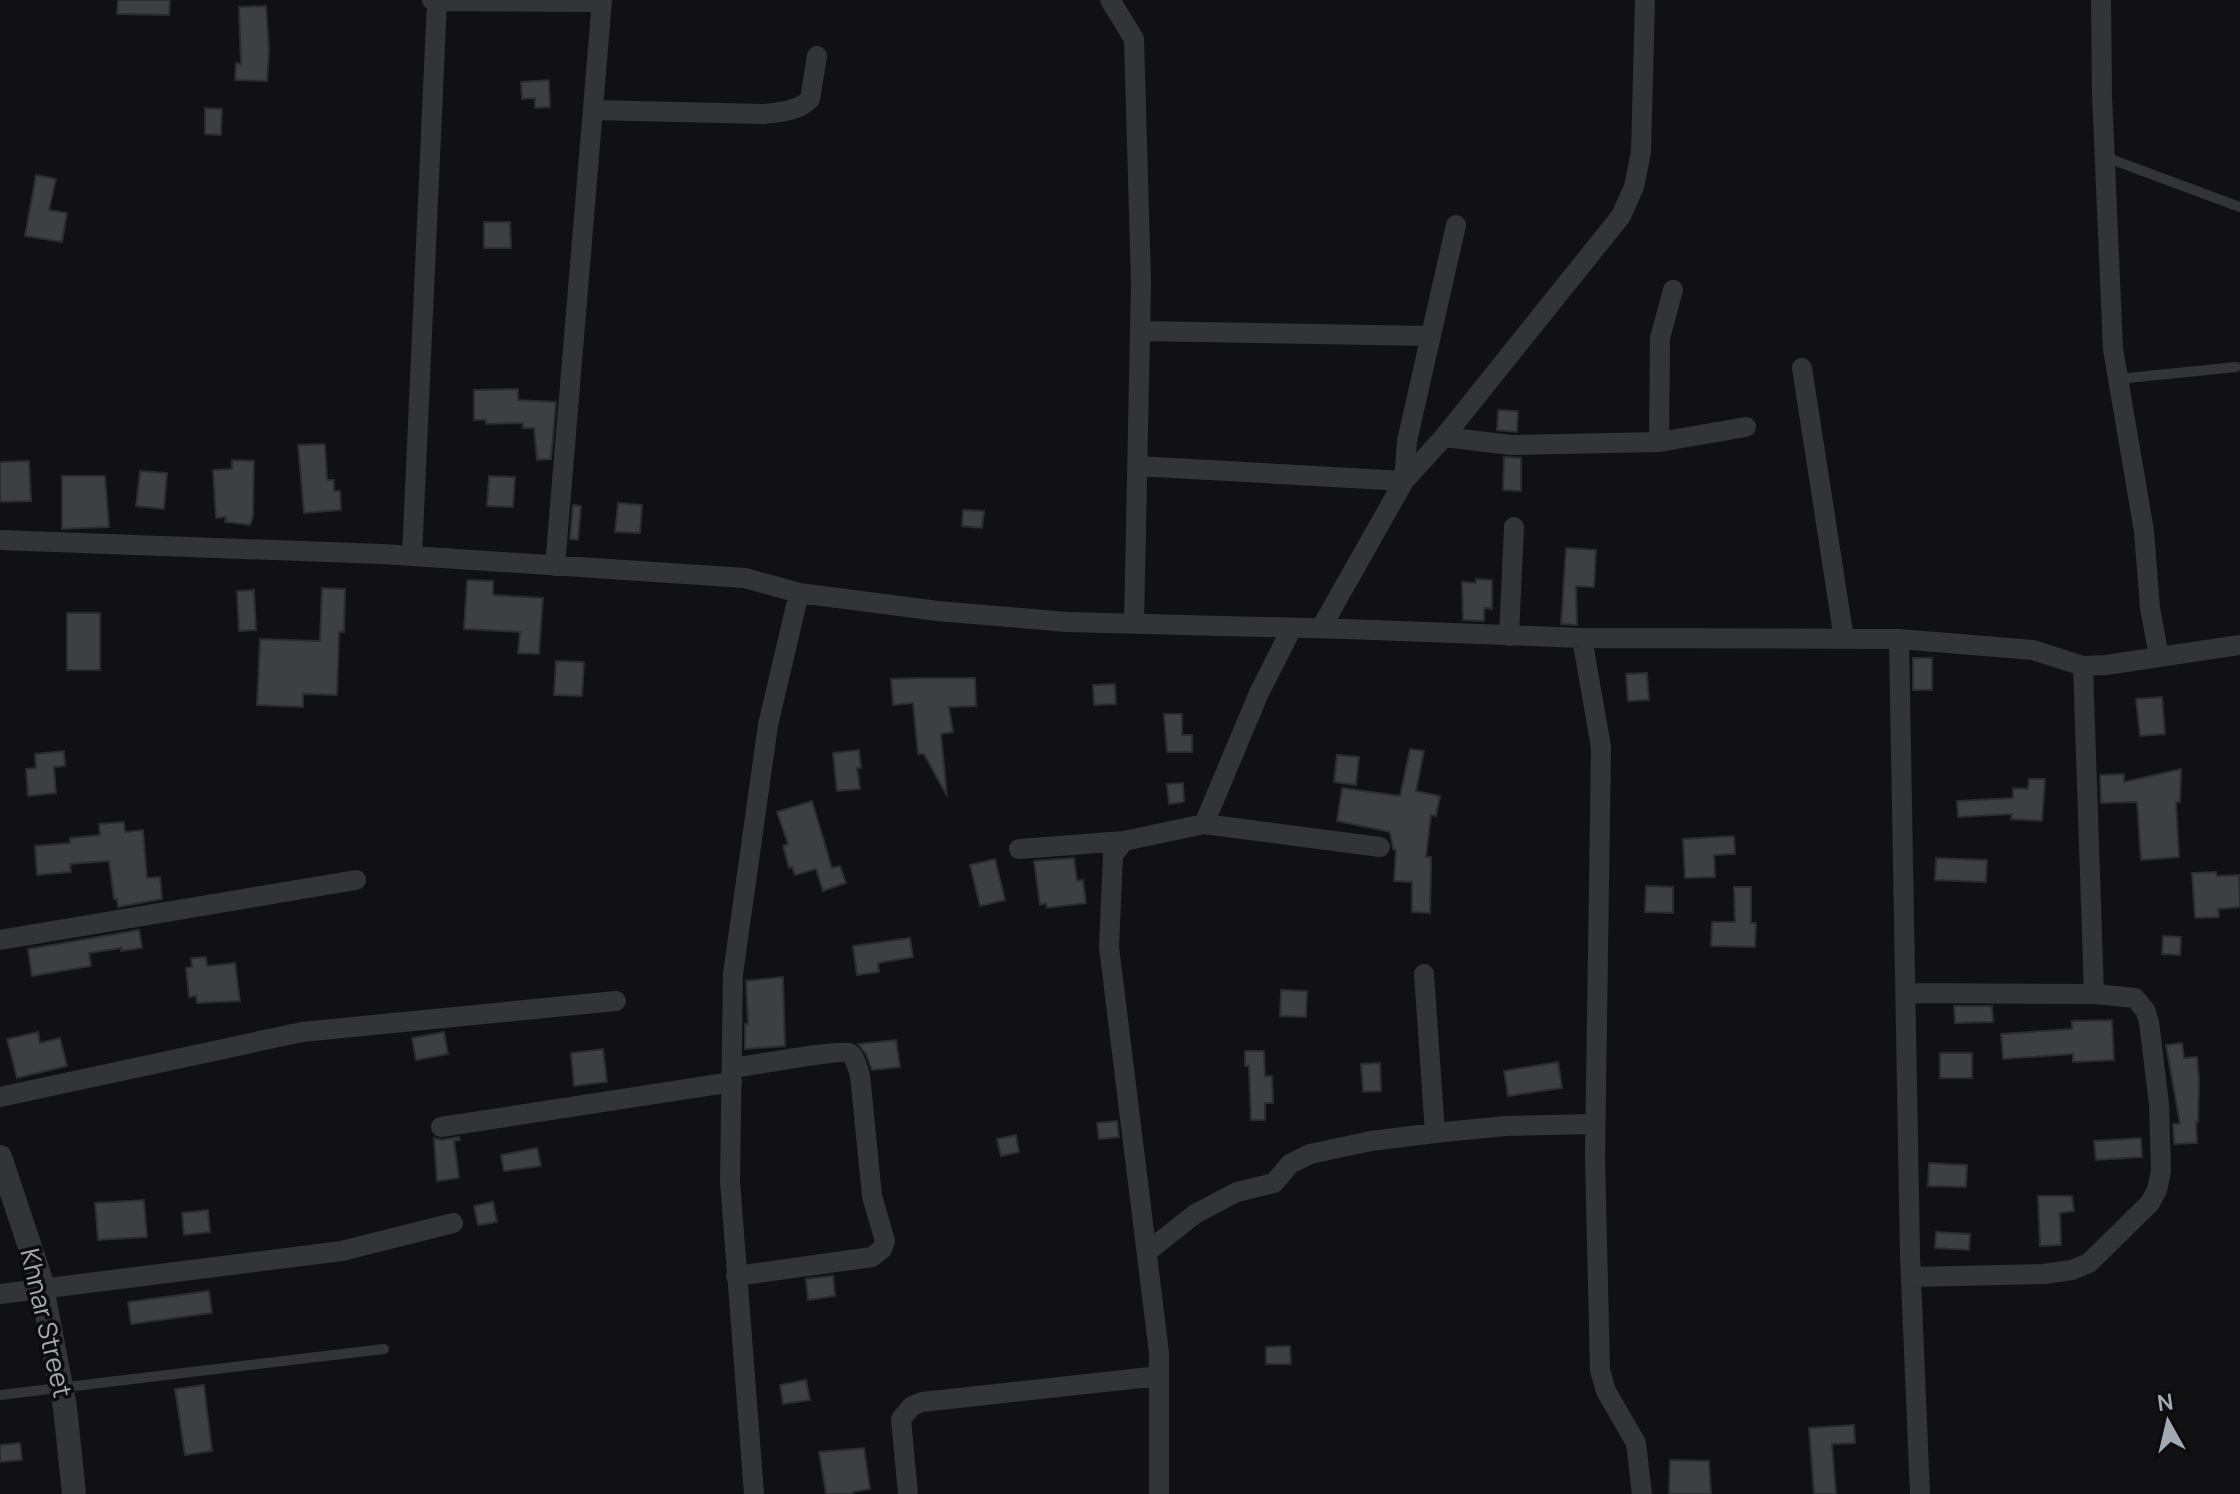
<svg xmlns="http://www.w3.org/2000/svg" width="2240" height="1494" viewBox="0 0 2240 1494" font-family="Manrope,sans-serif">
  <rect width="100%" height="100%" fill="#111113"/>
  <path fill="#3d3f43" stroke="#2b2c2f" stroke-width="2" d="M118,0h52l-1,15 -52,-1z
    M266,6l3,44 -2,31 -32,-1 1,-17 5,1 -2,-57z
    M549,80l1,27 -15,1v-10l-13,1 -1,-17z
    M205,108l17,1 -1,26 -16,-1z
    M36,175l20,4 -7,31 18,3 -5,29 -37,-6z
    M484,222h26l1,26h-27z
    M518,389v11l38,2 -5,57 -14,1 -3,-32h-11v-5l-37,1v-4h-12v-30z
    M1498,410l20,1 -1,21 -20,-2z
    M325,444l2,36h7v11h6l1,19 -37,3 -6,-68z
    M1504,457l17,1v33l-18,-1z
    M232,460l22,1 -1,55 -3,9 -25,-3 1,-5 -10,1 -3,-48 19,-1z
    M29,461l2,40 -31,1v-40z
    M140,471l27,2 -3,36 -28,-3z
    M62,476h43l4,51 -47,2z
    M489,476l26,1 -2,30 -26,-1z
    M618,503l24,2 -2,28 -25,-1z
    M573,505l8,1 -3,34 -8,-1z
    M963,510l21,1 -2,17 -20,-2z
    M1566,548l30,2 -2,37 -18,-1 1,39 -16,-1z
    M1476,579l16,1v29l-8,-1v13l-21,-1 -1,-38 14,1z
    M467,580l26,1v14l50,3 -4,56 -21,-1 2,-21 -56,-3z
    M322,588l23,1 -1,43h-5l-2,63 -34,-1v13l-46,-2 3,-66 60,2z
    M254,590l2,40 -17,1 -2,-40z
    M67,613h33v57h-33z
    M1913,658h19v32h-19z
    M556,661l28,1 -2,34 -28,-1z
    M1647,673l2,27 -21,1 -2,-27z
    M920,678h55l1,28 -27,1 4,25 -12,2 6,62 -23,-42h-6l-5,-51 -20,2 -2,-26z
    M1115,684l1,20 -22,1 -1,-20z
    M2162,697l3,37 -25,2 -4,-37z
    M1164,714h18v21h10v17h-25z
    M1410,749l14,2 -8,40 24,5 -4,20 -5,-1 -5,42h5v11l-1,45 -18,-1v-30l-18,-1 2,-31 -3,-1 -3,-17 -53,-11 5,-33 58,8z
    M859,750l2,18h-4l3,21 -23,2 -4,-38z
    M64,751l1,15 -11,1 2,26 -28,3 -2,-27 10,-1 -1,-14z
    M1337,755l22,2 -3,28 -22,-3z
    M2181,769l-1,33h-4l3,55 -38,3 -4,-58 -36,1 -1,-28 24,-1v8z
    M2029,779h16l-3,42 -31,-2 1,-5 -54,3 -1,-16 56,-3v-10l15,1z
    M1183,783l1,19 -15,2 -2,-20z
    M812,801l20,67 8,-2 6,17 -23,8 -7,-22 -21,6 -3,-8 -3,1 -6,-22 5,-2 -11,-32z
    M124,822l1,10 18,-2 4,48 13,-1 2,22 -44,8 -1,-8h-3l-5,-38 -39,3 1,8 -34,3 -2,-29 35,-3v-5l30,-3 -1,-11z
    M1734,836l1,18 -21,1 1,22 -30,1 -2,-39z
    M1074,858l3,23 6,-1 3,23 -39,5 -1,-5 -6,2 -6,-44z
    M1936,858l51,2 -1,22 -51,-2z
    M995,859l10,41 -25,6 -10,-41z
    M2216,872l1,4 22,-1 1,32 -22,2 1,8 -24,1 -3,-45z
    M1646,886l27,1v26l-28,-1z
    M1734,887h17v36h5l-1,24 -44,-1 1,-24h23z
    M139,930l3,18 -21,3v-3l-32,5 2,13 -59,10 -4,-27z
    M2163,936l18,1 -1,18 -18,-1z
    M910,938l3,19 -35,6 1,9 -22,3 -4,-29z
    M206,957l1,9 28,-3 5,38 -43,2 -1,-7 -7,1 -3,-29 6,-1 -1,-9z
    M783,977l2,69 -40,3v-25h3l-2,-43z
    M1281,990l26,1 -1,26 -26,-1z
    M1954,1006h38l1,16 -38,1z
    M2112,1020l2,40 -41,2v-8l-70,5 -2,-25 71,-5v-8z
    M38,1032l2,11 20,-5 7,28 -50,12 -10,-39z
    M444,1032l4,22 -32,6 -4,-22z
    M896,1040l4,27 -28,3 -6,-16 -8,-10z
    M2182,1043l2,15 13,-1 2,22 -1,43h-2l1,21 -23,1 -1,-20h7l-14,-79z
    M603,1049l4,33 -33,4 -3,-33z
    M1245,1051h19l1,25h7l1,27h-8v17h-14l-2,-54h-4z
    M1940,1053h32v25h-32z
    M1558,1062l4,26 -54,8 -4,-25z
    M1380,1063l1,28 -18,1 -2,-28z
    M1117,1121l2,16 -20,2 -2,-16z
    M1016,1135l3,17 -18,4 -4,-17z
    M459,1137l1,3 -6,1 5,37 -22,3 -3,-43 8,2z
    M2141,1138l1,19 -46,3 -2,-19z
    M537,1148l4,18 -37,5 -3,-16z
    M1929,1163l38,2 -1,22 -38,-1z
    M2038,1196h34l2,15 -14,2 1,32 -21,1z
    M144,1200l3,37 -49,3 -3,-37z
    M493,1202l4,20 -19,3 -4,-19z
    M208,1210l2,22 -26,3 -2,-22z
    M1936,1232l34,2 -1,16 -34,-2z
    M833,1276l2,20 -27,4 -2,-21z
    M209,1291l3,22 -81,11 -3,-22z
    M1290,1346l1,18h-25v-17z
    M806,1380l4,20 -27,4 -3,-19z
    M204,1385l8,66 -27,4 -10,-66z
    M1854,1425l1,18 -23,1 4,50h-22l-5,-66z
    M20,1443l2,17 -22,2v-17z
    M864,1448l6,41 -17,3v2h-27l-7,-42z
    M1670,1460l39,1 2,33h-42z"/>
  <g fill="none" stroke-linecap="round" stroke-linejoin="round">
    <path stroke="#323438" stroke-width="10" d="M2105,157l135,50
      M2118,379l118,-12
      M0,1395l384,-46"/>
    <path stroke="#323438" stroke-width="20" d="M1110,0l24,39 7,244 -7,341
      M2101,0l1,94 11,255 31,182 6,77 9,48
      M437,1l164,1
      M593,110l171,4c16,-2 35,-3 46,-15l7,-43
      M1140,331l290,5
      M1802,368l42,271
      M1444,437l67,8 148,-3 87,-15
      M1659,442l1,-104 13,-48
      M1137,466l267,15 40,-44 177,-221 13,-29 7,-35 4,-152
      M0,540l382,14 363,24 54,15 139,18 129,11 279,7 236,9 317,1 134,11 50,16 23,-1 134,-20
      M412,556l25,-555 -5,-1
      M555,566l47,-566
      M1321,628l83,-147 3,-40 49,-216
      M1509,636l5,-109
      M1582,638l19,109 -6,410 5,213 6,21 30,52 6,51
      M1899,639l11,616 10,239
      M2083,666l11,328
      M1204,824l55,-131 33,-65
      M1019,849l105,-8
      M0,940l356,-60
      M1424,974l11,159
      M1906,993l188,1 41,4 10,12 4,12 10,82 2,67 -4,19 -7,13 -61,60 -17,7 -29,4 -132,3
      M732,1068c17,-2 109,-19 117,-15 7,4 8,15 11,22l12,121 13,45 -3,8 -10,8 -136,19
      M0,1097l302,-65 314,-31
      M441,1127l291,-45
      M1147,1252l48,-38 42,-22 37,-9 16,-19 20,-10 61,-13 64,-8 70,-7 90,-2
      M0,1294l342,-43 111,-28
      M754,1494l-24,-313 3,-207 35,-249 31,-132
      M908,1494l-7,-75 11,-13 10,-4 237,-26
      M1159,1494v-141l-50,-406 4,-92 11,-14 80,-17 176,23"/>
    <path stroke="#323438" stroke-width="24" d="M0,1157l40,120 25,130 9,87"/>
  </g>
  <g text-anchor="middle" stroke-width="7" stroke-linejoin="round" paint-order="stroke">
    <g font-size="26" fill="#a2a9b4" stroke="#0c0c0e">
      <text transform="translate(46 1323) rotate(77)" y="9">Khnar Street</text>
    </g>
  </g>
  <g transform="translate(2168 1422) rotate(352)" stroke="#0c0c0e" stroke-width="6" paint-order="stroke">
  <path d="M0-6L14 30L0 20L-14 30Z" fill="#a2a9b4"/>
  <text y="-12" font-size="22" font-weight="bold" text-anchor="middle" fill="#a2a9b4">N</text>
  </g>
</svg>
